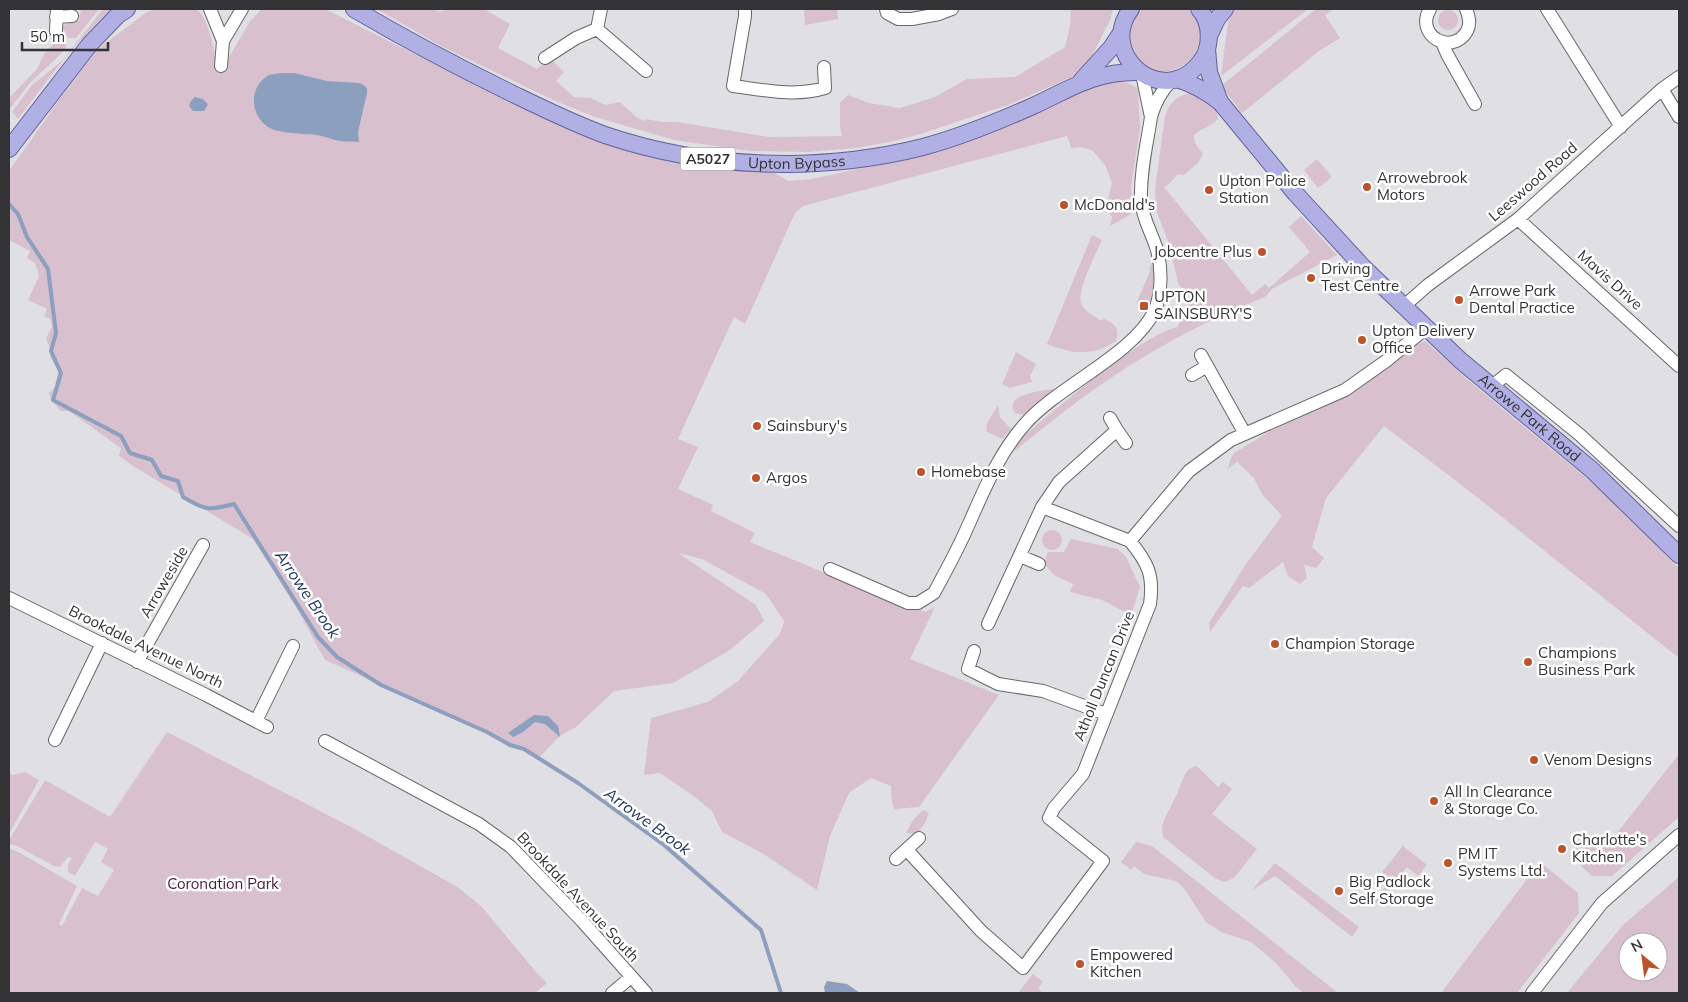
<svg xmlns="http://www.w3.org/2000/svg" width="1688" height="1002" viewBox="0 0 1688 1002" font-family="Mulish,sans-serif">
  <rect width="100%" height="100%" fill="#e0dfe4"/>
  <path fill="#d8c0cf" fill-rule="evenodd" d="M81,9h18l-23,29h-8l-5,-10 1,-3 15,-5z
    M103,9h9c-36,31 -65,72 -94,110l-6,-7 19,-26 32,-26z
    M156,9h41c13,12 16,40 20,56l6,2 28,-47 11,-11h63l191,96 87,36 167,29 18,11 24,-2 96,-21 61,-17 128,-58c16,-2 28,-4 41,6l2,40 -9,58 2,19 -2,8 -21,12 2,-9 -6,-9 6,-25 -7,-18 -12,-14 -12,-4 -10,1 -4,-12 -264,70 -8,7 -50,111 -11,-7 -56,122 20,8 -20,42 35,16 -2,6 44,22 -5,9 78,32 3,-3 94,41 10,-5 -25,52 89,36 -80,112 -25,2 -3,-13v-10l-20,-8 -22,15 -19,43 -13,54 -55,-37 -40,-21 -10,-21 -17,-14 -35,-24 -16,2 7,-57 57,-16 29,-20 43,-48 4,-13 -18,-27 -64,-35 -24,-6 78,52 8,16 -34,29 -57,33 -59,8 -39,37c-16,5 -26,20 -37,31 -16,-11 -34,-18 -51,-27l-162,-72 -28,-51 -44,-70 -120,-73 -14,-10 2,-8 -52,-37h-8l-10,-11 -2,-7 6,-6 3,-17 -8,-13 1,-6 -5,-12 6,-13 -2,-7 -6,-3 3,-7 -19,-9 11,-24 -4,-13 -8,-5 3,-7 -21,-11v-12l2,-5 -2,-1v-51l53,-75 36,-47 49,-37z
    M377,9h59l1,3 6,-1 1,-2h40l26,15 -12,24 39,21 10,-8h6l11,11 -8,9 18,16 17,1 14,7 15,-3 16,15 8,4 2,-2 16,3h15l92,15 73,-1 -2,-9v-24l8,-8 21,8 31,5 35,-11 32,-18 48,-2 50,-30 5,-21 1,-17h42l-3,11 -18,36 -20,21 -64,28 -91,30 -22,6 -39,7 -48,4 -58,-1 -76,-11 -79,-23 -40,-16 -114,-55z
    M804,9h33l1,10 -33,6z
    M1141,9h46c10,8 15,22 12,34 -6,26 -42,40 -61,18 -2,-3 -3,-7 -5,-10 -5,-10 -5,-16 -2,-26 3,-7 5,-11 10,-16z
    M1234,9h74l-87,67 7,-54z
    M1316,9h18l-9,6 15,23 -21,13 -77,62 -21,-27z
    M1438 20a10 10 0 1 1 20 0a10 10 0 1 1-20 0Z
    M62,35c4,5 5,9 3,15l-35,33 -21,27v-12l28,-29 7,-15z
    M1190,93c15,2 27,10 28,26 -16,16 -36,9 -15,35l-5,9 -14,12 -6,-1 -9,10 -5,3 88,108 13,-11 4,4 41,-36 -21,-25 12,-11 36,39 -65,34 -6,7 -3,2c-54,20 -111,52 -158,84 -32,21 -61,46 -91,69l1,-8c39,-32 76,-65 118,-93 13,-9 29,-19 45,-23l13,-35 -12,-6 -11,-45 -12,-31 -1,-20 10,-74c5,-13 11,-20 25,-23z
    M1317,159l15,18 -14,11 -14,-18z
    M1092,235l10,5c-6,14 -25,49 -21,63 4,9 13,13 21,18l1,-3c12,7 17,8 13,23 -25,16 -43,13 -69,3z
    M1155,259c-1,18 0,34 -8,51h-7l-2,-3 -1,-5 13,-31 -1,-3z
    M1425,341l43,39 147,122 64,67v89l-202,-161 -93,-71 -58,72 -14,49 12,11 -8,10 -12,-3 3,13 -7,6 -12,-8 -5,-14 -34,26 -6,-2 -33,46 -1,-9 37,-59 36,-48 -20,-22 -8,-16 -17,-16 -9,7 2,-9 4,-7 174,-105z
    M1016,352l20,12 -6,12 2,6 -22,6 -8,-4z
    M1057,388l-33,27 -9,-2c-13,-20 30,-22 42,-25z
    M998,405l2,12 11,12 -9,10 -16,-8 1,-8z
    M1042 540a10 10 0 1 1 20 0a10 10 0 1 1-20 0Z
    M1071,539l47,10 8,8 14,30 -9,28 -29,-15 -32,-8 3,-8 -19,-9 -10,-12 4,-11h16z
    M167,732l186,96 106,60 23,19 54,65 11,11 -12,10h-526v-144h2l9,4 57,33 -18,38 3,2 20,-38 16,8 16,-26 -13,-8 7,-13 -13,-7 -20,34 -7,-4v-7l4,-7 -4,-1 -8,10 -6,-1 -39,-21 -6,-1v-4l36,-60 65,37z
    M1679,754v63l-67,59h-20l-22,-20 17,-23 19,14z
    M1196,766l4,3 18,18 5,-5 9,7 -20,25 45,35 -23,29 -9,4 -9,-3 -53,-42 -1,-9 2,-8 13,-26 8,-20 4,-5z
    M25,772l14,8 -30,54v-61l4,2z
    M923,810l6,3 -4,10 -8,11 -11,-1 7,-13z
    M1136,842l16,4 186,147h-34l-8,-6 -20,-24 -25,-21 -30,-10 -15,-10 -23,-35 -7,-6 -32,-7 -10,-8 -3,4 -10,-8z
    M1403,846l24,19 -9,11 -11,-9 -30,37 -3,-3 17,-22 -9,-7z
    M1540,862l38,31 1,20 -62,80h-76z
    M1275,863l84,64 -7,10 -77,-61 -23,14z
    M1679,877v116h-112l56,-68zM1628,942h30v30h-30z
    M1033,974l10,8 -5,6 5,5h-25z"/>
  <path fill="#8d9fbe" d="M280,73h14l33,8 31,2 4,1 5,4v5l-9,39 1,10c-7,-1 -13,0 -19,-1 -8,-1 -15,-5 -23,-6 -11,-1 -41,-2 -49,-8 -18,-12 -20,-40 1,-52 3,-1 8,-1 11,-2z
    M195,97l8,2 5,5 -4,7h-11l-4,-5 2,-5z
    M534,715l14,1 10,10 2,11 -15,-13 -10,-2 -12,10 -10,5 -5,-4z
    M827,981l20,3 13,9h-35l-1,-6z"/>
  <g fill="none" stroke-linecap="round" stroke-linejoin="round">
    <path stroke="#8d9fbe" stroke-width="4" d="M9,204l9,10 9,23 21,32 8,64 -5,18 10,22 -8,27 68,36 9,17 22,7 9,16 17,5 5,16c22,13 25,14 51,7l84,133 19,20 44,28 106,47 23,13 14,4 54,34 86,62 97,85 20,63"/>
    <g stroke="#67666a" stroke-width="14">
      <path id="minor" d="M210,9l13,32 -2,25
        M601,9l-4,20 49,42
        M745,9v7l-12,70c30,4 62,11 92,2l-1,-21
        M886,9l1,4 11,6h14l27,-5 13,-5
        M1430,9c-16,26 22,48 37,22 4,-7 2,-15 -1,-22
        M1547,9l74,118
        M56,17l16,-1
        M56,31l1,-22
        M223,41l19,-32
        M1442,42l5,12 28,50
        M545,58l31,-20 21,-9
        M1142,74l9,43c4,-15 10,-26 21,-37
        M1662,89l17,28
        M1518,219l161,147
        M1404,306l24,-21 90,-66 144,-130 17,-12
        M1201,355l44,79
        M1192,375l15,-9
        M1492,386l14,-11 74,60 99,91
        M1110,418l7,12 -58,52 -17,25 88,34
        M1117,430l9,13
        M1020,556l19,8
        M830,569l78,34h10l16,-10c12,-22 24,-44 34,-67 16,-36 31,-73 57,-102 34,-39 109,-69 130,-114 7,-18 7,-42 2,-60 -5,-17 -15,-32 -16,-50 -1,-28 6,-56 10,-83
        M9,598l197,97 61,32
        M988,624l54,-117
        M974,651l-6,18 30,15 45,7 63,23
        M137,662l66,-117
        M256,721l37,-75
        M55,740l47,-97
        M325,741l154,83 32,23 71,74 64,72
        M907,850l74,81 42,37 80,-107 -54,-43 5,-10 29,-34 67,-170c4,-29 -2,-41 -20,-63l59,-70 42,-31 114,-50 41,-29 40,-33
        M896,859l23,-21
        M612,993l19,-16
        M1532,993l70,-90 77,-68"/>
    </g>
    <g stroke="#62619b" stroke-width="18">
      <g id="major">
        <path id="s1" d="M354,9c51,30 102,57 155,83 31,15 63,31 96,43 100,34 215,38 318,12 38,-10 74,-25 110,-41 37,-17 62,-35 106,-34"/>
        <path d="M1131,9c-33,43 26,97 64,59 6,-6 12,-14 13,-23 2,-13 0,-26 -9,-36"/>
        <path d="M1209,36l8,-17 8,-10"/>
        <path d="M1207,49l2,23 11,30"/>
        <path id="s2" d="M1177,79c17,5 29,12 43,23l75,91 68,74 97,93 132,110 87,85"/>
        <path d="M1081,81l30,-33 10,-15"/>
        <path d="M9,149l81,-105 28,-29 9,-6"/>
      </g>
    </g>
    <use href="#minor" stroke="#fff" stroke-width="12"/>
    <use href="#major" stroke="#b0b0e5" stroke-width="16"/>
  </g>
  <g fill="#bb542c" stroke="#fff" stroke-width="2">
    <circle cx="1367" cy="187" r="5"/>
    <circle cx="1209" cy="190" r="5"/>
    <circle cx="1064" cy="205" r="5"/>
    <circle cx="1262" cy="252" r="5"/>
    <circle cx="1311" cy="278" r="5"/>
    <circle cx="1459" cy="300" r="5"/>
    <rect x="1139" y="301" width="10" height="10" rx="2.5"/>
    <circle cx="1362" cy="340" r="5"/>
    <circle cx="757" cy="426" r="5"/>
    <circle cx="921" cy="472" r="5"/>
    <circle cx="756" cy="478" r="5"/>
    <circle cx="1275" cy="644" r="5"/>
    <circle cx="1528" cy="662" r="5"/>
    <circle cx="1534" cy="760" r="5"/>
    <circle cx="1434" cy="801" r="5"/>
    <circle cx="1562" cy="849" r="5"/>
    <circle cx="1448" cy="863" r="5"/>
    <circle cx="1339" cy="891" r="5"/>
    <circle cx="1080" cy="964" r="5"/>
  </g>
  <g text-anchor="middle" stroke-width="5" stroke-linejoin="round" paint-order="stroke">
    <rect fill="#fff" stroke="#707071" stroke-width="1" x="680.5" y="147.5" width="55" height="23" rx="4"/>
    <g font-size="14" font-weight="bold" fill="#333234">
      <text x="708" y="164">A5027</text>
    </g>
    <g font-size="15" fill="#333234" stroke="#fff">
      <text dy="5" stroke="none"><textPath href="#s1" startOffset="476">Upton Bypass</textPath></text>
      <text transform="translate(1533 182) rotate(-41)" y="5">Leeswood Road</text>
      <text transform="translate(1610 280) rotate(42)" y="5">Mavis Drive</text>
      <text dy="5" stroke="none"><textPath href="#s2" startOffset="492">Arrowe Park Road</textPath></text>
      <text transform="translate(164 582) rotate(-60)" y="5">Arroweside</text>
      <text transform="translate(146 647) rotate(26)" y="5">Brookdale Avenue North</text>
      <text transform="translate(1104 676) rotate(-68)" y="5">Atholl Duncan Drive</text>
      <text transform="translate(578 897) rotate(47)" y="5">Brookdale Avenue South</text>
    </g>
    <g font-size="15" fill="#333234" stroke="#fff" text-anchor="start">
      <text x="1377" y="183">Arrowebrook<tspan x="1377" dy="17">Motors</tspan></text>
      <text x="1219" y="186">Upton Police<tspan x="1219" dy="17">Station</tspan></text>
      <text x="1074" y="210">McDonald's</text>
      <text x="1252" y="257" text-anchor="end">Jobcentre Plus</text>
      <text x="1321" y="274">Driving<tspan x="1321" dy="17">Test Centre</tspan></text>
      <text x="1469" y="296">Arrowe Park<tspan x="1469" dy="17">Dental Practice</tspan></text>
      <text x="1154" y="302">UPTON<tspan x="1154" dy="17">SAINSBURY'S</tspan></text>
      <text x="1372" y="336">Upton Delivery<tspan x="1372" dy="17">Office</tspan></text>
      <text x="767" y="431">Sainsbury's</text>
      <text x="931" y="477">Homebase</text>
      <text x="766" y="483">Argos</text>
      <text x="1285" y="649">Champion Storage</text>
      <text x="1538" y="658">Champions<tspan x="1538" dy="17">Business Park</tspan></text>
      <text x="1544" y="765">Venom Designs</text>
      <text x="1444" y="797">All In Clearance<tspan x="1444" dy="17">&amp; Storage Co.</tspan></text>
      <text x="1572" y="845">Charlotte's<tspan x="1572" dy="17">Kitchen</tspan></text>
      <text x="1458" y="859">PM IT<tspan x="1458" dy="17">Systems Ltd.</tspan></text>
      <text x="1349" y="887">Big Padlock<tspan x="1349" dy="17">Self Storage</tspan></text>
      <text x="1090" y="960">Empowered<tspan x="1090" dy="17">Kitchen</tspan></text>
    </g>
    <g font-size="15" fill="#481c3a" stroke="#fff">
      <text x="223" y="889">Coronation Park</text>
    </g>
    <g font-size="16" font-style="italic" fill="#1f3560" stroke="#fff">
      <text transform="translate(308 594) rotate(56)" y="6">Arrowe Brook</text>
      <text transform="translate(648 821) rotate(36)" y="6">Arrowe Brook</text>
    </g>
  </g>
  <rect width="1688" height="1002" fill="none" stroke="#333234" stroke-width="20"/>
  <g transform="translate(1643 957) rotate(331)"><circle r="24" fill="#ffffff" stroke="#adadae"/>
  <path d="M0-4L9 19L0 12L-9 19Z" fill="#bb542c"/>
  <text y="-8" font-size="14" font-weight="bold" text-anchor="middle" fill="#333234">N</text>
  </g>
  <path d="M22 42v8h86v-8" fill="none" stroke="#333234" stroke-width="2.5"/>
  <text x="30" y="42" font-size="15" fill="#333234" stroke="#ffffff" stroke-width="4" paint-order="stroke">50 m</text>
</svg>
